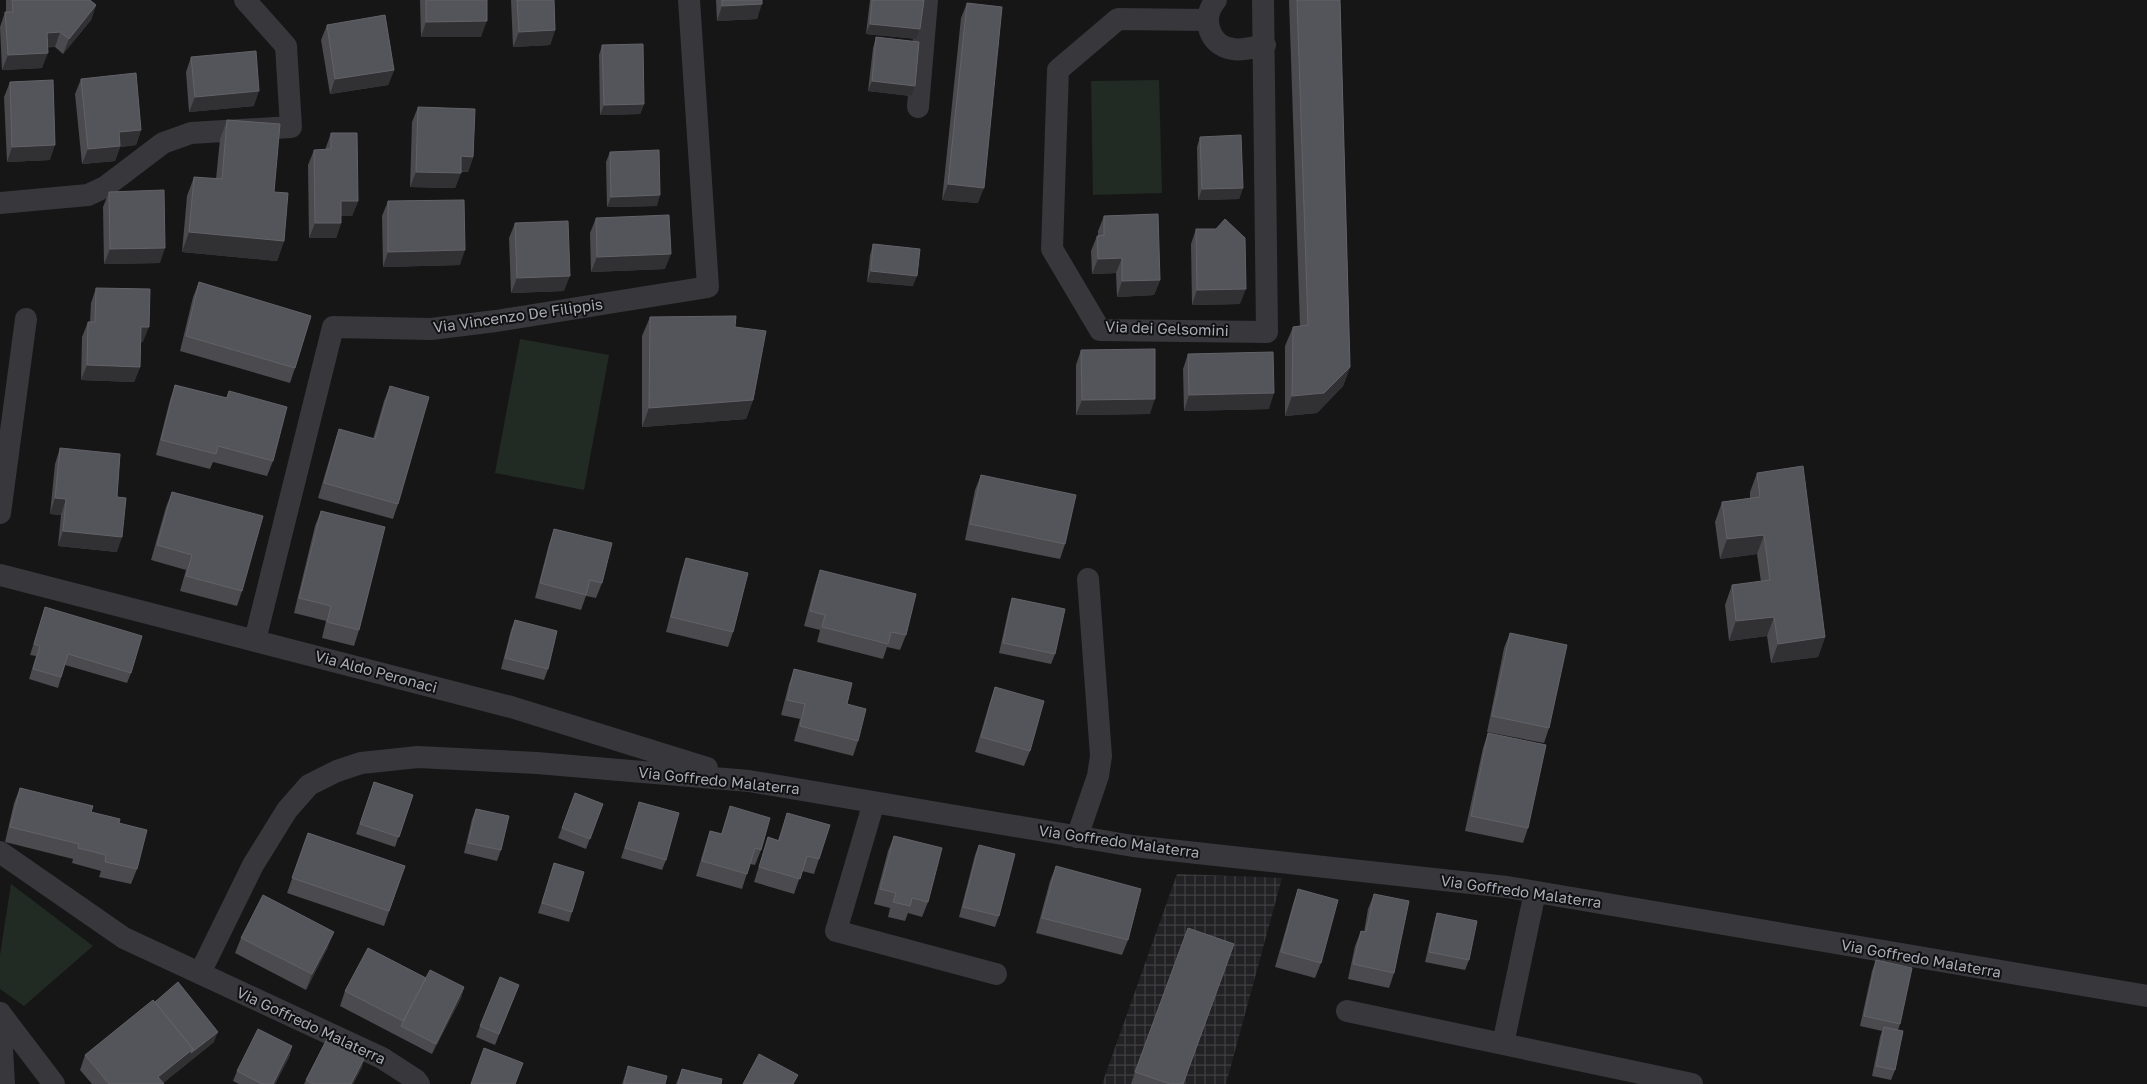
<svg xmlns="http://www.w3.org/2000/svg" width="2147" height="1084" viewBox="0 0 2147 1084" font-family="'Golos Text',sans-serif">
  <defs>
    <pattern id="industrial-grid" width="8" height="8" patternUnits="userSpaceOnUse" patternTransform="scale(1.25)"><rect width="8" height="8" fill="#222224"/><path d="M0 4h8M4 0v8" fill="none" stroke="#3f3f42"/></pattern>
  </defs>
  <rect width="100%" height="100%" fill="#161617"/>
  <path fill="url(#industrial-grid)" d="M1177,874l105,4 -56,206h-124z"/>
  <path fill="#222a24" d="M1159,80l3,113 -69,2 -2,-114z
    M520,339l89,16 -25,135 -89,-17z
    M11,884l82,62 -69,60 -24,-17v-34z"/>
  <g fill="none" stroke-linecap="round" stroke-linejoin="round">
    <path stroke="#37373c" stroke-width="22" d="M1216,0c-15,17 -8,46 17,49 10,2 21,-2 32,-4
      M1207,20l-89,-1 -60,51 -6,179 48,81 167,2 -4,-332
      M918,107l9,-107
      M0,203l88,-8 17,-8 58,-44 28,-10 100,-6 -5,-81 -41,-46
      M0,513l26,-194
      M0,575l511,132 196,61
      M255,640l78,-313 98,2 65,-8 212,-34 -19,-287
      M874,802l-38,129 160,43
      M1077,837l21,-61 3,-20 -13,-177
      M0,852l124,86 258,120 34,22 3,4
      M200,973l53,-108 34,-55 22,-25 28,-14 24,-8 57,-6 119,6 212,18 384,65 374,41 640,109
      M1347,1011l345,73
      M0,1013l54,71
      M0,1013l4,71
      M1503,1044l32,-152"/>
  </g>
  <path fill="#4a4a4f" d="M6,0h84l6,5 -5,15 -28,34 -8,-7h-7l-6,21 -40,2 -2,-43 5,-15h1z
    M420,0h67l-6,37h-60z
    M511,0h43l1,30 -5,15 -37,2z
    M716,0h46l-5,19 -40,2z
    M870,0h54l-4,29 -3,10 -51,-5z
    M1289,0h51l10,367 -7,19 -26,27 -32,3v-70l8,-19 7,-1z
    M967,3l11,200 -36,-3 19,-182z
    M327,25l67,45 -6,15 -58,9 -9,-54z
    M876,37l35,59 -43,-5 5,-43z
    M602,45l42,59 -4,10 -40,1 -1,-60z
    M191,57l63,49 -65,6 -3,-40z
    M81,79l60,51 -5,15 -16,2 -5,14 -33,3 -7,-70z
    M10,82l40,78 -43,2 -3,-65z
    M418,107l55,50 -5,15h-7l-6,16 -45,-1 2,-65z
    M227,120l47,72 10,49 -7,20 -95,-9 5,-56 7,-19 22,2 4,-40z
    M331,133l27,68 -6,15h-11v7l-5,15h-27l-1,-73 6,-15h11z
    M1200,137l43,51 -4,11 -41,1 -1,-53z
    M610,152l47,54 -50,1 -1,-45z
    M109,192l51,71 -56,1 -1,-57z
    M388,201l72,64 -77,2 -1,-51z
    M1104,216l56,64 -6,15 -37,2 -1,-24 -24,1 -1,-23 6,-15h1v-5z
    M596,218l69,51 -74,3 -1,-39z
    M515,223l49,68 -53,2 -2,-55z
    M1196,229l44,75 -48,1 -1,-61z
    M873,244l40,42 -46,-4 3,-27z
    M199,282l96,86 -5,15 -110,-32 13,-54z
    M96,288l47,54h-3v25l-6,15 -53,-2 1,-43 6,-15h2l1,-19z
    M650,317l85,10 18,73 -7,19 -104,8v-91z
    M1081,350l69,64 -74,1v-50z
    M1188,354l81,55 -85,2 -1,-42z
    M175,385l51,13 3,-7 44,70 -6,15 -54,-14 -3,7 -54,-14 14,-55z
    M390,386l8,118 -5,15 -75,-21 16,-54 5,-15 34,10 11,-38z
    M60,448l57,49v55l-59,-6 3,-31 -11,-1 5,-50z
    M1757,473l68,164 -7,20 -47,6 -4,-27 -38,5 -4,-36 7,-20 29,-3 -4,-28 -37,5 -5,-37 7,-20 28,-4v-6z
    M981,475l84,69 -5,15 -95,-19 10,-50z
    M172,492l70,99 -5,15 -57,-15 6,-21 -35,-10 15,-53z
    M321,511l38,119 -5,16 -32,-8 4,-17 -32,-8 21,-87z
    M554,529l48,54 -6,15 -10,-2 -5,14 -46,-12 14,-54z
    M686,558l47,74 -5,15 -62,-15 15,-59z
    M820,570l86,65 -6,15 -13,-3 -4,12 -66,-17 3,-12 -16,-4 11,-41z
    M1012,598l43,56 -4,10 -52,-11 10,-45z
    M45,607l86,66 -4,10 -62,-18 -7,23 -29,-9 7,-23 -6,-1z
    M515,620l33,49 -4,11 -43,-11 10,-39z
    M1510,633l39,95 -5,15 -57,-11 17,-84z
    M794,669l53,35 11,37 -5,15 -59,-15 6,-22 -19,-4 8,-31z
    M995,687l35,64 -6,15 -49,-14 15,-50z
    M1488,733l40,95 -5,15 -58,-12 18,-83z
    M374,782l39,13 -18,52 -39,-13z
    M20,788l71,24 28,11 18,46 -6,15 -32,-7 2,-6 -29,-8 1,-4 -68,-17 9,-39z
    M575,793l28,11 -17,45 -28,-11z
    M639,802l27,58 -4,10 -41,-12z
    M730,806l31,44 -6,15 -5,-1 -8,25 -46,-13 9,-30 5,-15 11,3z
    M476,809l25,41 -4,11 -33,-8 8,-34z
    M787,813l32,46 -5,15 -12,-3 -8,23 -40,-12 14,-45 10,3z
    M308,833l97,33 -21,60 -97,-33z
    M894,836l34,66 -6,15 -14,-4 -3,8 -17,-4 2,-9 -16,-4 14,-53z
    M979,845l20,71 -4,11 -36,-10 16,-62z
    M554,863l18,49 -3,10 -31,-9z
    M1056,866l72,74 -6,15 -86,-22 14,-52z
    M1298,889l23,74 -6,15 -40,-11 18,-63z
    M1374,894l20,79 -5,15 -41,-9 7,-33 6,-15 3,1 4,-23z
    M1437,913l32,47 -4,10 -40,-8 9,-39z
    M241,938l87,9 -22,43 -71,-37z
    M1876,960l24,64 -2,6 -3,40 -4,10 -19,-4 8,-39 2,-6 -22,-5 12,-55z
    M464,987l-3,11 -29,56 -92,-48 5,-15z
    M515,995l-20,50 -19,-8 4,-11z
    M214,1042l-51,41 1,1h-72l-12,-14 5,-15z
    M292,1046l-3,11 -14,27h-36l-6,-3 4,-10z
    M628,1066l37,18h-43z
    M362,1067l-9,17h-49l2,-4z
    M682,1069l39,15h-45z
    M1135,1072l48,12h-52z"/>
  <path fill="#313134" d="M762,4l-5,15 -40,2 5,-15z
    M96,5l-5,15 -28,34 6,-15z
    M487,21l-6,16h-60l5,-15z
    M870,24l50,5 -3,10 -51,-5z
    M555,30l-5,15 -37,2 6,-15z
    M60,32l-5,15 -13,1 5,-15z
    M48,53l-6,15 -40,2 6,-15z
    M394,70l-6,15 -58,9 5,-15z
    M872,81l43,5 -4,10 -43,-5z
    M259,91l-5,15 -65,6 6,-15z
    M644,104l-4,10 -40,1 4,-10z
    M141,130l-5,15 -16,2 -5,14 -33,3 6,-15 31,-17z
    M55,145l-5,15 -43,2 5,-15z
    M461,156l12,1 -5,15 -12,-1z
    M416,172l45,1 -6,15 -45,-1z
    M948,184l36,4 -6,15 -36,-3z
    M1243,188l-4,11 -41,1 4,-11z
    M660,195l-3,11 -50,1 4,-10z
    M341,201h17l-6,15h-17z
    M315,223h26l-5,15h-27z
    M189,232l95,9 -7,20 -95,-9z
    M165,248l-5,15 -56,1 6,-15z
    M465,250l-5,15 -77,2 5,-15z
    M671,254l-6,15 -74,3 6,-15z
    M1122,258l-6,15 -24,1 6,-15z
    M871,271l46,5 -4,10 -46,-4z
    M570,276l-6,15 -53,2 6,-15z
    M1160,280l-6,15 -37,2 5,-16z
    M1246,289l-6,15 -48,1 5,-15z
    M141,327h8l-6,15h-8z
    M87,365l53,2 -6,15 -53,-2z
    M1350,367l-7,19 -26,27 -32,3 7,-20z
    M1274,393l-5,16 -85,2 5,-16z
    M1155,399l-5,15 -74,1 6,-15z
    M753,400l-7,19 -104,8 7,-19z
    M55,498l11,1 -5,16 -11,-1z
    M63,531l59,6 -5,15 -59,-6z
    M1764,535l-7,19 -37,5 7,-20z
    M1774,617l-7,19 -38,5 7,-20z
    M1825,637l-7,20 -47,6 7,-19z
    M334,932l-6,15 -22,43 6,-16z
    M464,987l-3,11 -29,56 4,-10z
    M218,1032l-4,10 -52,42 -4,-7 35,-28z
    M292,1046l-3,11 -14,27h-2z
    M365,1057l-3,10 -9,17h-2z"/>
  <path fill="#54555a" stroke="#626268" d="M12,0h78l6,5 -27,34 -9,-7 -13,1 1,20 -40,2 -3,-43h8z
    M426,0h61v21l-61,1z
    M517,0h37l1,30 -36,2z
    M722,0h40v4l-40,2z
    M872,0h52l-4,29 -50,-5z
    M1297,0h43l10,367 -26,26 -32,3 1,-69 15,-2z
    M967,3l35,4 -18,181 -36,-4z
    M385,15l9,55 -59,9 -8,-54z
    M876,37l43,5 -4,44 -43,-5z
    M643,44l1,60 -40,1 -2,-60z
    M256,51l3,40 -64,6 -4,-40z
    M136,73l5,57 -22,2 1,14 -32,3 -7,-70z
    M53,80l2,65 -43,2 -2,-65z
    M418,107l57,2 -2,48 -12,-1v17l-45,-1z
    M227,120l53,4 -6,68 14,1 -4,48 -95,-9 5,-55 28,2z
    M331,133h26l1,68h-17v22h-26l-1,-73 17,-1z
    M1241,135l2,53 -41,1 -2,-52z
    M659,150l1,45 -49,2 -1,-45z
    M164,190l1,58 -55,1 -1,-57z
    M464,200l1,50 -77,2v-51z
    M1158,214l2,66 -38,1v-23l-24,1 -1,-23 7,-1v-19z
    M669,215l2,39 -74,3 -1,-39z
    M1225,219l20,19 1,51 -49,1 -1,-61h20z
    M568,221l2,55 -53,2 -2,-55z
    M873,244l47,5 -3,27 -46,-5z
    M199,282l112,34 -16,52 -109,-32z
    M96,288l54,1 -1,38h-8l-1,40 -53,-2 1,-43h7z
    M736,316l-1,11 31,4 -13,69 -104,8 1,-91z
    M1155,349v50l-73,1 -1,-50z
    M1273,352l1,41 -85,2 -1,-41z
    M175,385l52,13 2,-7 58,16 -14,54 -55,-15 -2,8 -55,-14z
    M390,386l39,11 -31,107 -74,-21 15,-54 36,10z
    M60,448l60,6 -3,43 9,1 -4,39 -59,-6 3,-32 -11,-1z
    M1803,466l22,171 -47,7 -4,-27 -38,4 -4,-36 38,-5 -6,-45 -37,4 -5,-37 38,-5 -3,-24z
    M981,475l95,20 -11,49 -95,-20z
    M172,492l91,24 -21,75 -56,-15 6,-21 -35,-10z
    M321,511l64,16 -26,103 -32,-8 4,-16 -32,-8z
    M554,529l58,14 -10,40 -12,-3 -4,15 -46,-12z
    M686,558l62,15 -15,59 -62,-15z
    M820,570l96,24 -10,41 -15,-3 -3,12 -66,-17 3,-12 -15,-4z
    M1012,598l53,11 -10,45 -52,-11z
    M45,607l97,29 -11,37 -63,-19 -7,23 -28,-8 7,-23 -6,-2z
    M515,620l42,11 -9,38 -43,-11z
    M1510,633l57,12 -18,83 -57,-12z
    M794,669l58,14 -5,21 19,5 -8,32 -58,-15 5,-22 -18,-4z
    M995,687l49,14 -14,50 -49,-14z
    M1488,733l58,12 -18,83 -57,-12z
    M374,782l39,13 -14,42 -39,-13z
    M20,788l73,18 -2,6 29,7 -1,4 28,7 -10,39 -32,-7 1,-7 -28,-7 1,-4 -69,-17z
    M575,793l28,11 -13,35 -28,-11z
    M639,802l40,11 -13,47 -41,-12z
    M730,806l40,12 -9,32 -6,-2 -8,26 -45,-13 8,-30 12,3z
    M476,809l33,7 -8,34 -33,-7z
    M787,813l43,12 -11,34 -12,-3 -7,23 -41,-12 9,-30 11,4z
    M308,833l97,33 -16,45 -97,-33z
    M894,836l48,12 -14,54 -16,-4 -2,8 -17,-4 3,-9 -16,-4z
    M979,845l36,9 -16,62 -36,-9z
    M554,863l30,9 -12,40 -30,-9z
    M1056,866l85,23 -13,51 -86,-22z
    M1298,889l40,11 -17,63 -40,-11z
    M1374,894l35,7 -15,72 -41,-9 8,-33 5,1z
    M263,895l71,37 -22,42 -71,-36z
    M1437,913l40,8 -8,39 -40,-8z
    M1188,928l46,16 -51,140h-13l-35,-12z
    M368,948l58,30 -23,43 -58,-30z
    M1876,960l36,8 -12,56 -36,-8z
    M430,970l34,17 -28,57 -35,-18z
    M500,977l19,8 -20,49 -19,-8z
    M178,982l40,50 -27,21 2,-4 -38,-47z
    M153,1000l40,49 -35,28 6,7h-55l-24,-29z
    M1884,1027l19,4 -8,39 -19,-4z
    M258,1029l34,17 -19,38h-11l-25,-13z
    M328,1037l37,20 -14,27h-38l-7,-4z
    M484,1048l39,15 -8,21h-44z
    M759,1054l39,21 -5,9h-50z
    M628,1066l39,10 -2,8h-41z
    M682,1069l40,10 -1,5h-43z"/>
  <g text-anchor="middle" stroke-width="4" stroke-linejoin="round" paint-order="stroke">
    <g font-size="15" fill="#a9acb6" stroke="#111112">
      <text transform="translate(518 316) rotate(-8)" y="5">Via Vincenzo De Filippis</text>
      <text transform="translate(1167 329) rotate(2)" y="5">Via dei Gelsomini</text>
      <text transform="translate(376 672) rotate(15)" y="5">Via Aldo Peronaci</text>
      <text transform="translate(719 781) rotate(6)" y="5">Via Goffredo Malaterra</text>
      <text transform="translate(1119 842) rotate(8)" y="5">Via Goffredo Malaterra</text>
      <text transform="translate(1521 892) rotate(8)" y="5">Via Goffredo Malaterra</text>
      <text transform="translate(1921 959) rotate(10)" y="5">Via Goffredo Malaterra</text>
      <text transform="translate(311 1026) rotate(25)" y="5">Via Goffredo Malaterra</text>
    </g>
  </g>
</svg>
